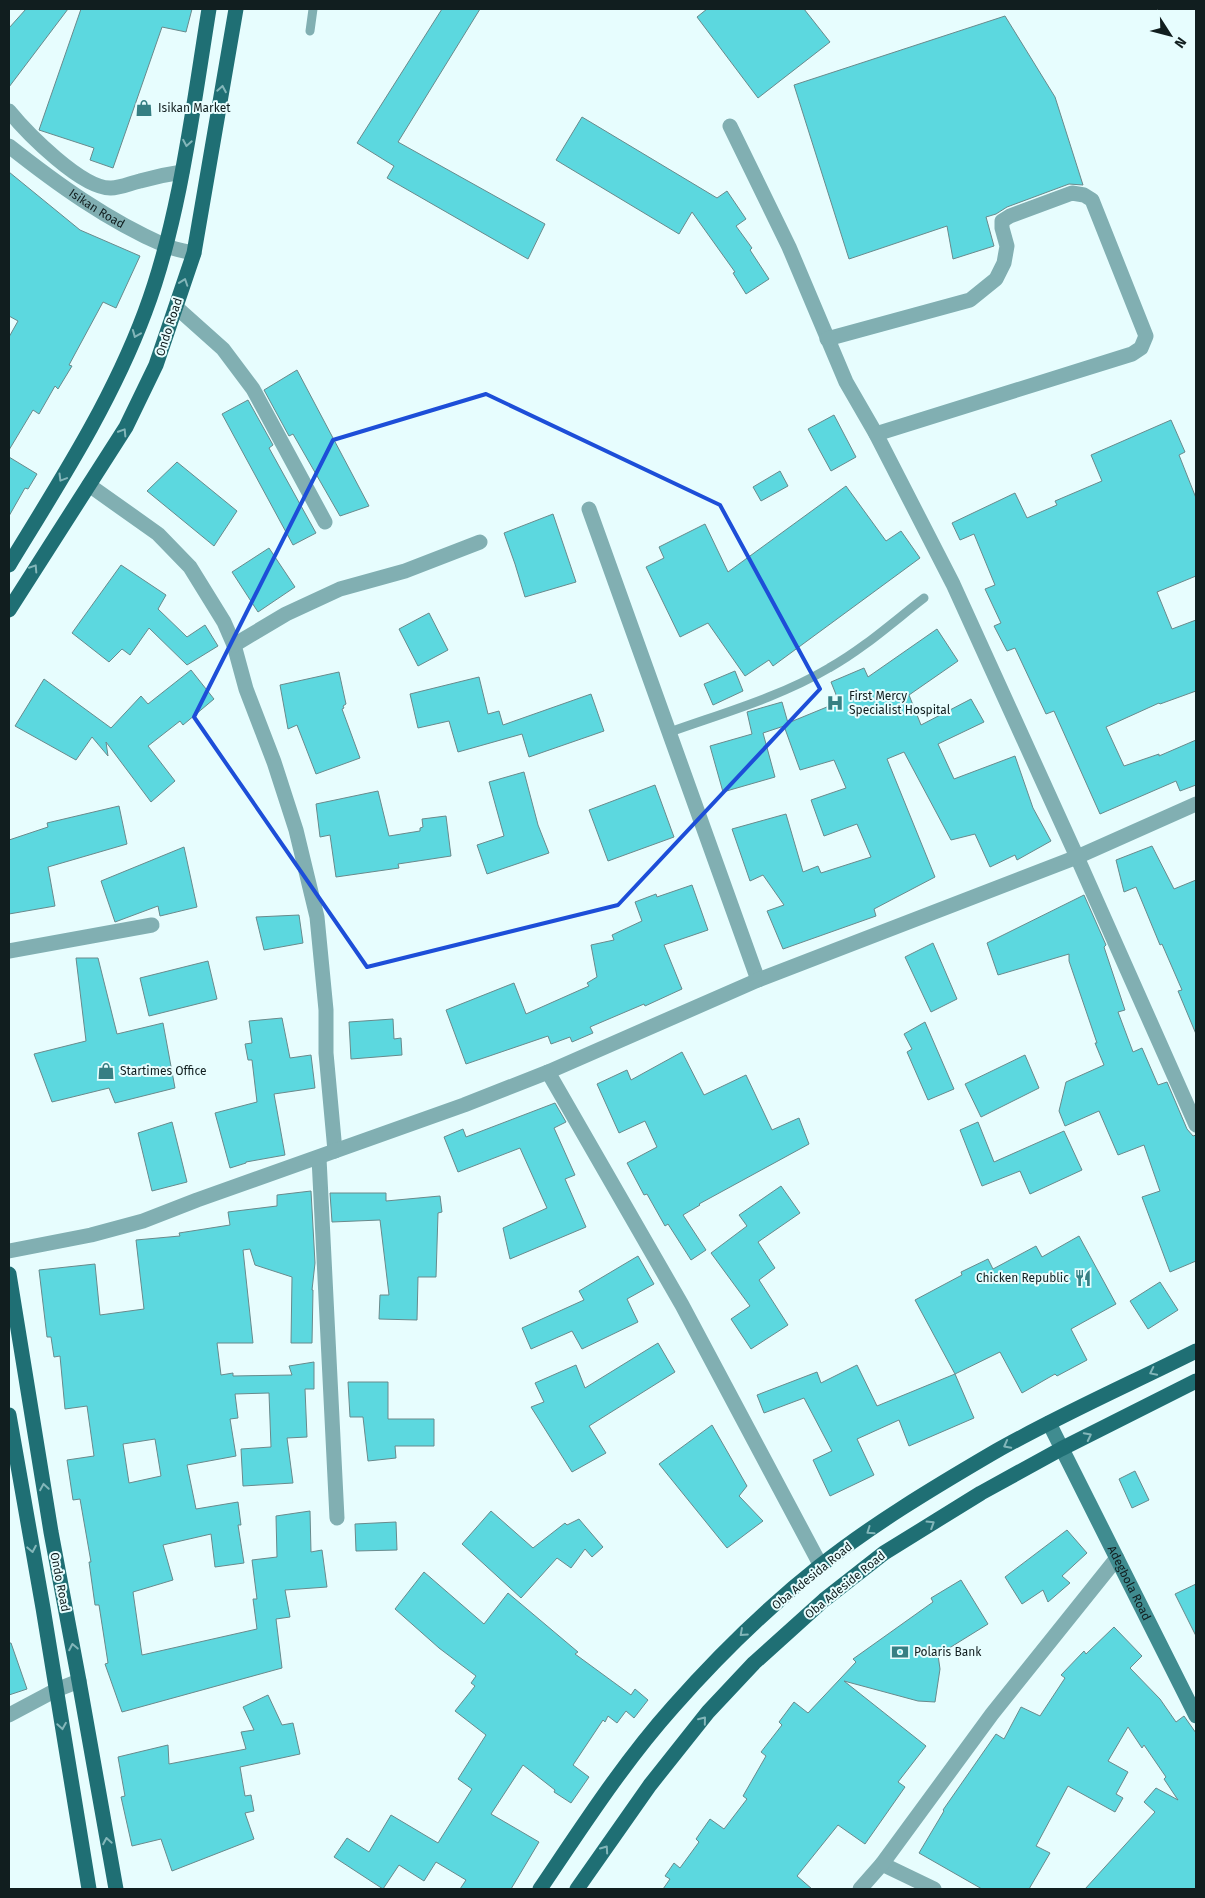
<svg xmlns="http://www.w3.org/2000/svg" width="1205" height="1898" viewBox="0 0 1205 1898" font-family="'Fira Sans',sans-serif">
  <rect width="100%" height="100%" fill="#e7fdfe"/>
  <path fill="#5cd8df" stroke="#698a8c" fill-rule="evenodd" d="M26,9h42l-59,78v-59z
    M81,9h111l-6,23 -24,-5 -49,141 -23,-8 4,-12 -55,-18z
    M442,9h38l-82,133 147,82 -17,35 -141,-81 7,-12 -37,-23z
    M707,9h97l26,33 -72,56 -61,-81z
    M1005,16l50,81 28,88 -14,-1 -62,23 -11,7 -10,3 8,29 -41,13 -6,-33 -98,33 -55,-174z
    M582,117l135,81 10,-7 19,28 -10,7 16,22 -2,2 19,29 -23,15 -13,-21 2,-1 -43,-60 -13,22 -123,-74z
    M9,172l71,58 60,26 -24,52 -13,-6 -34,63 3,1 -14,23 -3,-3 -16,28 -6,-4 -24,40v-113l9,-16 -9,-5z
    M297,370l72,136 -29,10 -47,-82 -4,2 -25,-46z
    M248,400l25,45 -4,3 47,85 -23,12 -71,-131z
    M834,415l22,42 -25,14 -23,-42z
    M1171,420l14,32 -6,3 17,43v78l-39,16 15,37 24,-9v71l-36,13 -1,-1 -53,24 18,39 35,-12v2l37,-16v45l-16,6 -4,-10 -76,33 -46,-103 -8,3 -31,-66 -8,3 -13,-25 7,-3 -16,-34 10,-4 -21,-51 -14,6 -8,-17 63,-30 12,25 30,-13 -2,-4 47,-20 -11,-26z
    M9,457l28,17 -9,15 -3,-1 -16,28z
    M177,462l60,49 -23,35 -67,-55z
    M780,471l8,15 -27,15 -8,-14z
    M846,486l40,55 15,-10 19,27 -147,108 -4,-6 -24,16 -37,-53 -28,14 -34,-70 18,-9 -5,-11 46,-23 23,48z
    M553,514l23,68 -51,15 -10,-33 -11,-31z
    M269,548l26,39 -37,25 -26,-40z
    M121,565l45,30 -8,14 29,28 18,-12 13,21 -31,19 -38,-37 -19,27 -8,-6 -13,13 -37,-29z
    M429,613l19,37 -30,16 -19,-37z
    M937,629l21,32 -49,34 12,30 50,-26 13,23 -46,22 16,35 61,-23 18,52 18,33 -34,19 -2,-5 -25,12 -15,-33 -24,6 -47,-88 -17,7 48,118 -61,32 2,7 -93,33 -16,-38 17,-6 -21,-30 -13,6 -18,-52 54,-15 17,58 15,-6 3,7 50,-16 -14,-33 -33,12 -13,-36 35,-12 -12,-28 -34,10 -16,-44 -21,7 12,44 -52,15 -13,-46 42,-12 -5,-22 35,-10 6,21 51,-21 -8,-20 33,-14 4,9z
    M191,670l23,29 -31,26 -3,-4 -32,25 27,35 -24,21 -45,-60 2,14 -16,-19 -16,23 -61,-34 29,-47 67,49 30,-32 7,8z
    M735,671l8,20 -30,14 -9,-21z
    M339,672l7,32 -3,2 1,2 -2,1 18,49 -44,16 -19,-49 -9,4 -8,-44z
    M479,677l9,37 11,-3 4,14 88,-31 13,37 -75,26 -7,-23 -64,18 -9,-31 -31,7 -8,-34z
    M524,772l14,53 11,28 -62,21 -10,-29 27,-9 -15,-54z
    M655,785l19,52 -66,24 -19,-51z
    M378,791l11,45 31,-5v-3l3,-1 -1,-8 24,-3 5,40 -53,8 1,4 -63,9 -6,-42 -10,2 -4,-33z
    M119,806l8,38 -79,23 7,39 -46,8v-74l39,-13 -1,-4z
    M1152,846l22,43 22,-9v154l-18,-43 4,-1 -20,-46 -2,1 -24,-58 -12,5 -8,-32z
    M184,847l13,60 -37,9 -2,-10 -43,16 -14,-41z
    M692,885l16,45 -44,15 18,44 -37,17 -1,-2 -54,23 3,6 -21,9 -2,-5 -19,7 -3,-8 -82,28 -20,-54 68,-27 12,31 63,-28 -2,-3 10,-6 -6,-32 23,-5 -2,-5 30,-14 -7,-19 21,-8 1,3z
    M1084,895l22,50 -2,2 21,63 -7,2 15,40 9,-4 16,37 9,-3 20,47 6,7 3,-1v126l-26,11 -28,-75 18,-6 -16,-46 -26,10 -19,-44 -34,15 -6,-15 7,-29 38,-17 -9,-22h2l-28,-82v-7l-71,21 -11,-32z
    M299,915l4,28 -39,7 -8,-33z
    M933,943l24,56 -26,13 -26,-55z
    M76,958h22l19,76 46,-11 12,65 -60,15 -6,-15 -57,14 -18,-48 52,-13z
    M208,961l9,38 -68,17 -9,-38z
    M282,1018l8,40 21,-3 4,33 -41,6 11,61 -39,7v1l-16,5 -15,-55 42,-11 -5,-42h-4l-3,-16 7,-1 -3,-22z
    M393,1019l1,20 7,-1 1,17 -51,4 -2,-37z
    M925,1022l29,67 -26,11 -21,-48 5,-3 -8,-15z
    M682,1052l22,43 42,-20 26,55 27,-12 10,26 -110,60 1,1 -17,10 23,35 -15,10 -23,-36 -3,2 -18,-32 -3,1 -17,-32 30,-16 -12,-26 -26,12 -22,-49 30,-14 4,10z
    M1025,1055l14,33 -58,29 -16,-33z
    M555,1103l11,19 -12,6 21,47 -10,4 21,48 -76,32 -7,-31 44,-20 -27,-60 -62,24 -14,-35 19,-8 3,8z
    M172,1122l15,60 -35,9 -14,-58z
    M978,1122l16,40 70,-31 18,39 -52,24 -10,-23 -38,15 -22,-56z
    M781,1186l19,27 -42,29 17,26 -16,12 29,45 -37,24 -20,-30 19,-13 -39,-53 36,-27 -8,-11z
    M311,1191l4,72 -3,27h1l-1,53h-21l1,-66 -37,-12 -5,-16 -7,1 10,93h-36l4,32 12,-2v3l59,-1 -3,-9 25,-4v27h-9l2,48 -20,1 6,45 -50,3 -2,-37 30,-2 -2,-54 -34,1 3,24 -8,1 6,37 -49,9 9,44 42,-7 3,23h-3l6,38 -29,4 -4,-33 -48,11 10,35 -40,12 9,63 115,-26 -4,-30h4l-5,-39 25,-3 -1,-41 34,-5 1,41 11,-2 5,37 -42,3 5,27 -14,2 6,49 -160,44 -17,-48 3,-1 -9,-58h-4l-6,-43h2l-11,-63 -7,1 -6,-40 27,-4 -7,-50 -22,3 -5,-53 -6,1 -3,-20h-4l-8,-67 56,-6 5,51 44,-6 -8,-69 44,-4 -1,-3 51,-8 -2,-13 49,-6v-11zM155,1439l6,37 -32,7 -6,-39z
    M330,1193h56v8l54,-5 2,16 -4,1 -2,64h-18l-1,43 -38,-1 1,-24h9l-9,-75 -48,2z
    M1079,1236l37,68 -45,25 16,31 -30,16 -2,-2 -33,19 -22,-41 -45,22 -40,-74 47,-25 -1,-3 27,-13 5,10 43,-23 6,11z
    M638,1256l16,28 -27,15 11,23 -56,27 -10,-18 -41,18 -9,-21 62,-28 -5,-9z
    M1160,1282l18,28 -30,19 -18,-28z
    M658,1343l17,29 -86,54 17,27 -34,19 -41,-65 13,-5 -9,-19 41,-18 9,23z
    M857,1365l20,41 78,-32 19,44 -65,28 -10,-26 -42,19 17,36 -44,21 -17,-36 19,-9 -28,-53 -40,15 -7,-18 60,-23 4,11z
    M348,1382h40v37h46v27h-39l1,12 -28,3 -5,-44h-13z
    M712,1425l35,61 -8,10 24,25 -36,27 -68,-84z
    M1135,1471l14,29 -17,8 -13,-29z
    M491,1511l42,37 32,-25 2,2 12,-6 24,28 -11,10 -7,-8 -14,19 -14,-10 -36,40 -59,-54z
    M396,1522l1,28 -41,1 -1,-27z
    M1067,1530l20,23 -25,23 8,7 -22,19 -5,-12 -21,14 -17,-27z
    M424,1572l60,52 24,-31 70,59 -3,2 56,41 4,-6 13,11 -14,18 -8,-7 -9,12 -9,-7 -3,6 -2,-2 -30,45 16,12 -18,26 -17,-11 1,-2 -32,-25 -32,49 48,28 -28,47h-51l6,-9 -30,-18 -12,19 -25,-16 -16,24 -49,-32 13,-19 22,14 22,-37 47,28 34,-54 -14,-10 28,-44 -31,-24 20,-25 -4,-3 5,-7 -37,-28 -44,-39z
    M961,1580l27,44 -50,31 2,14 -5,33 -17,-1 -74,-20 82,65 -28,36 7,5 -40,57 -27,-19 -41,51 15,13h-149l7,-10 -5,-3 9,-13 6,5 19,-26 -3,-3 14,-20 14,10 23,-30 -4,-3 23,-40 -5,-4 21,-27 -3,-3 15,-20 14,11 48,-51 -3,-3 80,-57 -2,-4z
    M1196,1584v52l-21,-42z
    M1114,1627l28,29 -12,12 30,31 16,23 8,-6 12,17v156h-111l70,-77 -11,-10 12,-14 22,12 -14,-21 2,-2 -22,-32 -2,3 -14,-21 -20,34 20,11 -12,22 7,4 -8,14 -47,-26 -32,60 14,7 -21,36h-47l-63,-36 25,-42 -1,-1 53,-76 8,5 17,-32 19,9 25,-38 -4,-3 23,-24 2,3z
    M9,1643h2l16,46 -18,6z
    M268,1695l14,30 11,-2 7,31 -60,13 5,29 6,-1 3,16 -9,2 9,26 -82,32 -11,-32 -29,7 -11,-49 4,-1 -7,-39 50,-12 1,19 77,-15 -5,-17 13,-2 -11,-23z"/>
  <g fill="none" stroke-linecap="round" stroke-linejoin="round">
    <path stroke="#81afb2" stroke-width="9" d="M310,31l3,-22
      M670,732c53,-19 110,-35 159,-64 34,-19 64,-46 95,-70"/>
    <g stroke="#81afb2" stroke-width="15">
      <path d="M9,111c18,22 73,78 102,77 9,0 20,-5 29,-7 14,-4 28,-7 42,-9"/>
      <path d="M730,126l59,121 57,135 30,52 77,150 124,273 119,268"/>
      <path id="s1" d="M9,146c48,38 98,74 155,99 9,4 20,6 30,8"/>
      <path d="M176,307l47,42 30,40 72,133"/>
      <path d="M827,339l143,-39 26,-21 8,-16 3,-17 -5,-18v-7l8,-5 62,-23 12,2 8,5 54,136 -5,12 -9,6 -256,80"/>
      <path d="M89,485l69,49 32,33 34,55 10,23 12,44 28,73 22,68 21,87 9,93v43l9,98"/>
      <path d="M589,509l169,471"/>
      <path d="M234,645l52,-31 54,-25 65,-18 75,-29"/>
      <path d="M9,951l143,-26"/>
      <path d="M548,1072l134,233 139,261"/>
      <path d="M319,1158l18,360"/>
      <path d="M9,1251l82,-16 52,-14 54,-21 267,-95 84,-33 210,-92 319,-123 119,-53"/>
      <path d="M9,1715l47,-25 23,-9"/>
      <path d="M882,1864l52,25"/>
      <path d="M860,1889l22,-25 110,-150 125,-156"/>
    </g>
    <path stroke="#408c90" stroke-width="15" id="s2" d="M1049,1423l147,293"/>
    <path stroke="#1f6f74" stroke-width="15" d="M9,565c50,-82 102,-162 136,-253 35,-93 48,-205 64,-303
      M9,610l117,-183 30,-62 38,-112 42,-244
      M9,1274l42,258 28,149 37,208
      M9,1415l34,193 46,281
      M540,1889c42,-62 83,-126 133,-182 45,-51 94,-99 147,-141 53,-42 113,-78 171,-112 66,-38 137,-69 205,-103
      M577,1889l73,-104 58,-73 46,-49 70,-63 60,-47 97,-60 80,-44 135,-68"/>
  </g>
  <defs><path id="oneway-chevron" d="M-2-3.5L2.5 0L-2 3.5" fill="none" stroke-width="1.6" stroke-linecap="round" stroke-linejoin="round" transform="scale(1.25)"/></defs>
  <g stroke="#83b6b9">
    <use href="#oneway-chevron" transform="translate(222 89) rotate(-80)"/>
    <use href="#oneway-chevron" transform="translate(187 143) rotate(100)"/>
    <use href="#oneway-chevron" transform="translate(184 282) rotate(-71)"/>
    <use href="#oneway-chevron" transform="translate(136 334) rotate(112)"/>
    <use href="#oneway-chevron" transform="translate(123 432) rotate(-58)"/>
    <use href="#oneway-chevron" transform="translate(62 478) rotate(121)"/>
    <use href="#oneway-chevron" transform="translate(34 568) rotate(-57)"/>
    <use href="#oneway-chevron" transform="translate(1153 1372) rotate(154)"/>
    <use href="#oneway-chevron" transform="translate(1088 1436) rotate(-27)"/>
    <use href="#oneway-chevron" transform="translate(1007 1445) rotate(152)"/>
    <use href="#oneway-chevron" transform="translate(44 1487) rotate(-99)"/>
    <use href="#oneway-chevron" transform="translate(931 1524) rotate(-32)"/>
    <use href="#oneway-chevron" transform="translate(870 1531) rotate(145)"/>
    <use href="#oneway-chevron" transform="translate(32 1549) rotate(79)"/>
    <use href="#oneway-chevron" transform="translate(743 1633) rotate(138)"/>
    <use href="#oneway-chevron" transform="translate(73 1647) rotate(-101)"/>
    <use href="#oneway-chevron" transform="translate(703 1720) rotate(-51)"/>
    <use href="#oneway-chevron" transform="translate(62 1726) rotate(81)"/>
    <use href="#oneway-chevron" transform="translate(107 1841) rotate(-100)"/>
    <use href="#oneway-chevron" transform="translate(605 1849) rotate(-55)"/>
  </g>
  <path fill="none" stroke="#1d4ed8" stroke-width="4" stroke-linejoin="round" d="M486,394l234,111 100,184 -202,216 -251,62 -173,-250 139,-277z"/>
  <defs>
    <g id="shop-bare" transform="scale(1.35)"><path d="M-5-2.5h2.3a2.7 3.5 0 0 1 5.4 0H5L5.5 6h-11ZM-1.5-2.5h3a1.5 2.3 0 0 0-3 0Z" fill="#367f83" stroke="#e7fdfe" stroke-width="2.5" paint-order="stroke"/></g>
    <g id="hospital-bare" transform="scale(1.35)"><path d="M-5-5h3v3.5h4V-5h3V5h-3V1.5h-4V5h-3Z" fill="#367f83" stroke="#e7fdfe" stroke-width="2.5" paint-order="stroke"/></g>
    <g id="restaurant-bare" transform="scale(1.35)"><path d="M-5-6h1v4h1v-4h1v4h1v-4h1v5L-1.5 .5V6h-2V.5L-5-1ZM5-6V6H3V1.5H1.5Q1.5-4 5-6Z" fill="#367f83" stroke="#e7fdfe" stroke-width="2.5" paint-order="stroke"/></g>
    <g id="bank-bare" transform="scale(1.35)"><path d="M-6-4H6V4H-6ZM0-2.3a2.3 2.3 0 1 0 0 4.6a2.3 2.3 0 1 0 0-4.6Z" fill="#367f83" stroke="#e7fdfe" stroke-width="2.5" paint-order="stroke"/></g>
  </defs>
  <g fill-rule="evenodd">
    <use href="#shop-bare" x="144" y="108"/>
    <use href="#hospital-bare" x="835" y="703"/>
    <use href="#shop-bare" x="106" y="1071"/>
    <use href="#restaurant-bare" x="1083" y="1278"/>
    <use href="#bank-bare" x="900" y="1652"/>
  </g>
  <g text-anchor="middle" stroke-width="4" stroke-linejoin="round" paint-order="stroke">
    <g font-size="12" fill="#111e1f" stroke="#e7fdfe" text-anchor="start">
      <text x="158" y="112">Isikan Market</text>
      <text x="849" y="700">First Mercy<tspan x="849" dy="14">Specialist Hospital</tspan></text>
      <text x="120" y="1075">Startimes Office</text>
      <text x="1069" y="1282" text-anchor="end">Chicken Republic</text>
      <text x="914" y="1656">Polaris Bank</text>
    </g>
    <g font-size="12" fill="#111e1f" stroke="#e7fdfe">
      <text dy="4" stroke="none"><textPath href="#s1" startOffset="108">Isikan Road</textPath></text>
      <text transform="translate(169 327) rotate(-72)" y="4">Ondo Road</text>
      <text transform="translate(812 1576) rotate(-39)" y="4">Oba Adesida Road</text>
      <text transform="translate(60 1582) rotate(79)" y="4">Ondo Road</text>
      <text dy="4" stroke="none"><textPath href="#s2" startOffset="179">Adegbola Road</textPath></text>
      <text transform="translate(845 1585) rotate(-39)" y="4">Oba Adeside Road</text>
    </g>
  </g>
  <rect width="1205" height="1898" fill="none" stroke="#111e1f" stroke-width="20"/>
  <g transform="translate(1170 35) rotate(126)" stroke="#e7fdfe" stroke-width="4" paint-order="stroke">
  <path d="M0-4L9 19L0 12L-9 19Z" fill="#111e1f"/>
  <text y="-8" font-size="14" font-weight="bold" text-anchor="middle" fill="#111e1f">N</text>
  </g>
</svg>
